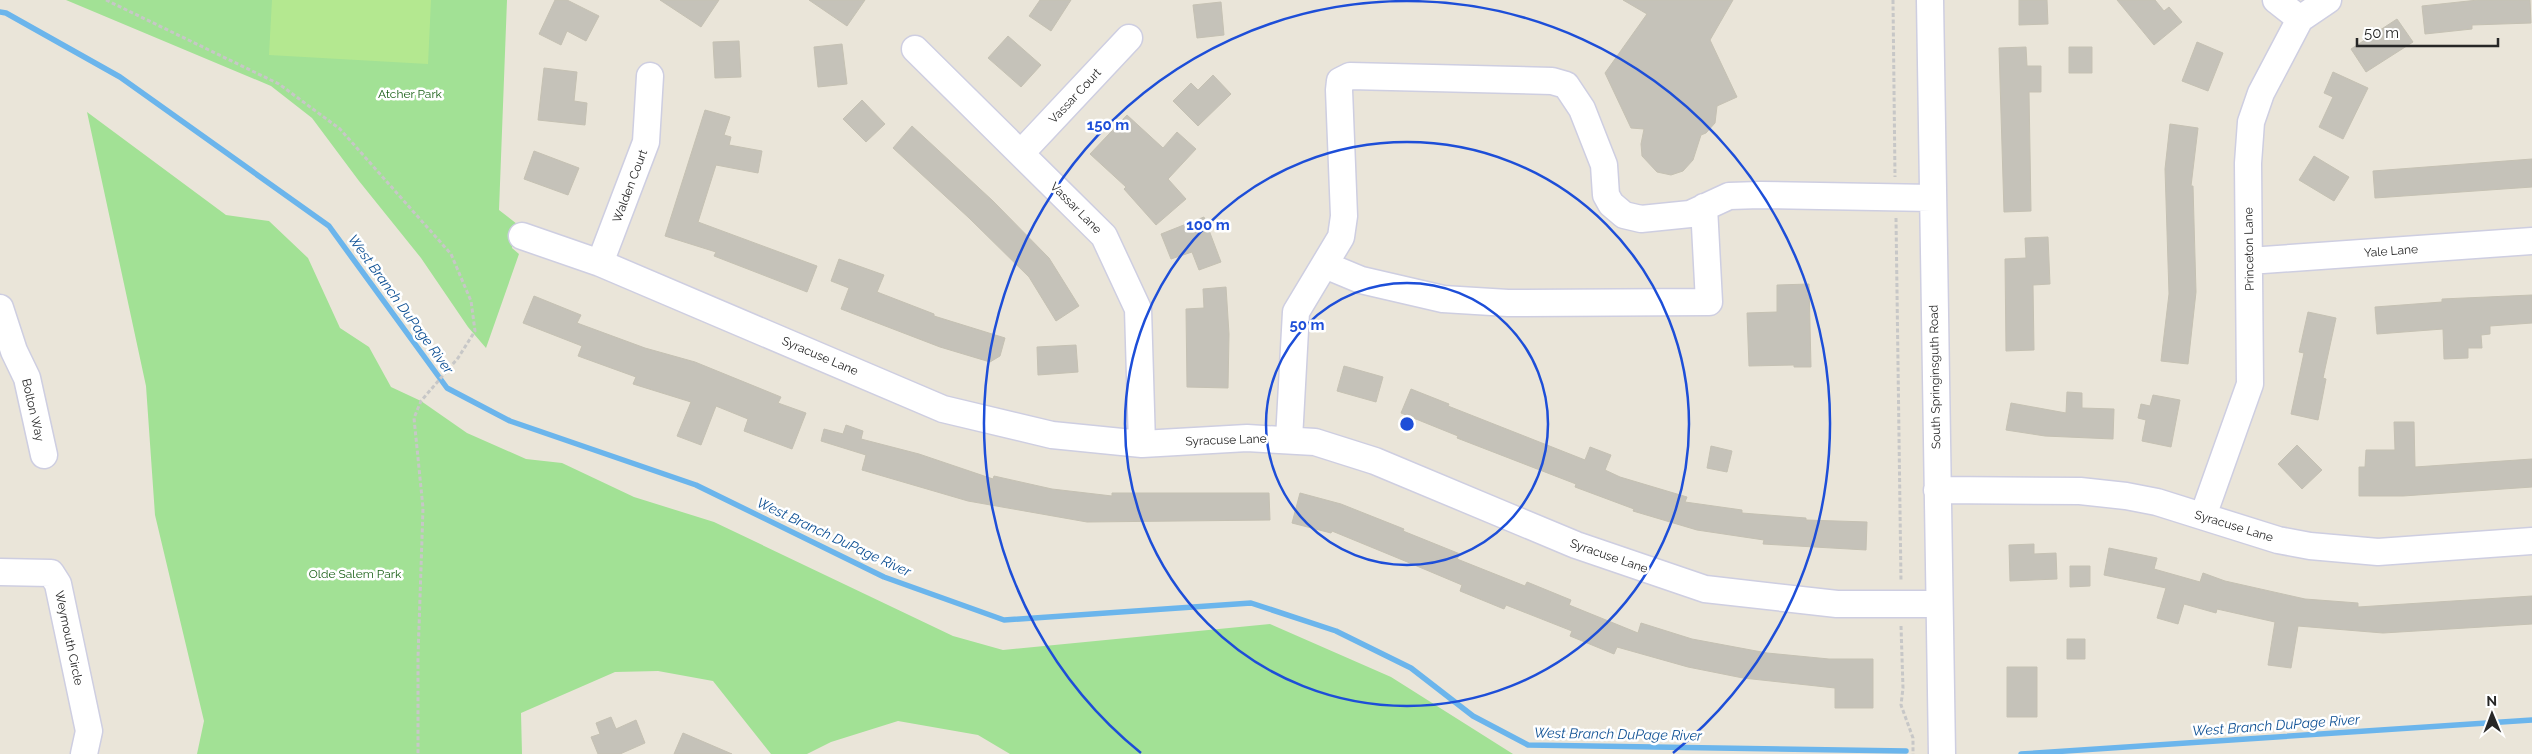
<svg xmlns="http://www.w3.org/2000/svg" width="2532" height="754" viewBox="0 0 2532 754" font-family="Raleway,sans-serif">
  <rect width="100%" height="100%" fill="#eae5d9"/>
  <path fill="#a2e195" d="M66,0h441l-8,210 18,14 -5,24 7,6 -33,94 -18,-21 -47,-69 -62,-77 -47,-63 -41,-32z
    M87,112l139,103 43,6 39,37 32,70 29,19 22,40 30,14 46,32 59,26 36,4 72,34 80,25 239,114 50,14 267,-26 121,53 122,77h-503l-32,-19 -80,-14 -67,21 -24,12h-36l-58,-73 -55,-10 -43,1 -94,41 1,41h-325l7,-33 -49,-206 -9,-129z"/>
  <path fill="#b4e890" d="M272,0h159l-3,64 -159,-9z"/>
  <g fill="none" stroke-linecap="round" stroke-linejoin="round">
    <path stroke="#6bb5ec" stroke-width="5.5" d="M0,12l6,1 114,64 209,149 118,162 63,33 186,64 188,92 120,43 247,-17 85,28 75,37 62,48 55,29 378,6
      M2021,754l511,-34"/>
  </g>
  <path fill="#c5c2b9" stroke="#c5c1b3" d="M555,0h12l32,16 -13,25 -19,-10 -6,14 -22,-11z
    M660,0h59l-18,27z
    M809,0h56l-18,26z
    M1040,0h31l-20,31 -22,-15z
    M1623,0h110l-23,40 27,57 -20,9 -2,17 -9,10 -5,2 -8,25 -10,11 -12,4 -14,-3 -15,-16 -1,-12 3,-15 -13,-1 -26,-55 42,-59z
    M2019,0h28l1,24 -29,1z
    M2117,0h38l9,11 5,-4 13,15 -28,23z
    M2478,0h52l1,23 -59,2v4l-47,5 -3,-28z
    M1221,2l3,33 -27,3 -4,-33z
    M2397,19l16,23 -47,30 -15,-23z
    M1008,36l33,29 -20,22 -33,-29z
    M739,41l2,36 -26,1 -2,-36z
    M2197,42l26,11 -15,38 -26,-10z
    M842,44l5,40 -29,3 -4,-40z
    M2026,47l1,19h14v26h-12l2,119 -27,1 -5,-164z
    M2069,47h23v26h-23z
    M544,68l33,4 -3,29 13,2 -2,22 -47,-5z
    M2333,72l35,16 -25,51 -24,-12 14,-30 -9,-4z
    M1213,75l18,19 -33,32 -25,-25 18,-18 7,7z
    M862,100l23,24 -19,18 -23,-23z
    M705,110l25,7 -6,18 7,2 -2,8 33,6 -4,22 -42,-8 -18,57 119,44 -10,26 -93,-36 2,-4 -51,-16z
    M1127,115l36,33 14,-16 19,17 -28,30 18,20 -30,26 -32,-36 2,-2 -36,-33z
    M2170,124l28,4 -7,58h2l3,106 -8,72 -27,-3 8,-67 -4,-125z
    M912,126l81,75 56,57 30,48 -23,15 -27,-44 -60,-59 -76,-70z
    M534,151l45,17 -11,27 -44,-16z
    M2314,156l35,21 -15,24 -35,-21z
    M2532,159v28l-157,11 -2,-27z
    M1204,217l17,45 -22,8 -7,-18 -21,7 -10,-25z
    M2048,237l2,47 -17,1 1,65 -28,1 -1,-92 21,-1 -1,-20z
    M839,259l45,16 -7,17 57,22v2l71,22 -5,18 -10,6 -50,-15 -99,-38 8,-21 -18,-7z
    M1809,284l2,83h-17v-2l-45,1 -2,-53 30,-1v-27z
    M1226,287l3,47 -1,54 -41,-1 -1,-78 18,-1 -1,-19z
    M2532,295v28l-42,3v8l-9,1 1,13h-14v10l-24,1 -1,-30 -66,5 -2,-27 67,-5v-3z
    M534,296l47,19 -4,8 68,25 50,14 86,35 -3,6 28,10 -14,36 -48,-18 4,-12 -32,-13 -15,39 -24,-9 14,-34 -58,-18 3,-7 -58,-21 4,-10 -59,-23z
    M2308,312l28,6 -13,60 3,1 -8,41 -27,-6 13,-61 -5,-1z
    M1076,345l2,27 -40,3 -1,-28z
    M1344,366l39,11 -7,25 -39,-11z
    M1411,389l38,15 -1,2 137,54 5,-13 21,8 -6,15 15,7 67,20 -2,5 57,8v3l64,5v2l61,2 -1,28 -103,-6 1,-4 -67,-10 -64,-19 1,-2 -59,-22 1,-3 -119,-46 1,-2 -57,-23z
    M2067,392l15,1v15l32,1 -1,30 -68,-3 -39,-6 5,-27 55,10z
    M2153,395l27,5 -9,47 -29,-6 4,-21 -8,-2 3,-14 9,2z
    M2394,422h20l1,45 117,-8v28l-129,9h-44v-29h6l1,-17h29z
    M846,425l17,6 -2,8 58,15 74,25 1,-3 58,13 60,7v-3h157l1,27 -183,2 -119,-21 -106,-31 4,-15 -45,-14 3,-12 19,5z
    M2297,445l25,25 -20,19 -24,-25z
    M1711,446l21,5 -5,21 -20,-4z
    M1300,493l41,11 63,25 -1,2 57,23 -3,5 68,27 2,-4 44,18 -2,5 69,28 3,-10 51,16 75,14 62,6h44v49h-38v-20l-92,-10 -55,-11 -71,-20 -3,7 -44,-18 2,-5 -66,-26 -2,4 -44,-18 2,-6 -57,-24 -73,-30 -1,2 -39,-10z
    M2034,544v10l22,-1 1,26 -47,2 -1,-36z
    M2109,548l48,10 -3,11 46,13 3,-9 22,8 80,18 53,4v4l174,-11v28l-149,9 -85,-7 -7,42 -23,-3 7,-43 -58,-13 -1,4 -32,-9 -6,20 -21,-6 9,-30 -62,-13z
    M2070,566h20v20l-20,1z
    M2067,639h18v20h-18z
    M2007,667h30v50h-30z
    M611,717l5,12 20,-9 9,23 -25,11h-22l-7,-17 9,-3 -4,-11z
    M683,733l49,21h-58z"/>
  <g fill="none" stroke-linecap="round" stroke-linejoin="round">
    <g stroke="#cecee1" stroke-width="29">
      <path id="minor" d="M1930,0l12,754
        M2276,0l24,19
        M915,49l189,187 34,73 4,135
        M1021,153l108,-115
        M522,236l78,27 343,146 109,26 90,9 105,-6 68,4 60,19 201,84 129,44 132,15h102
        M2249,261l283,-20
        M600,263l46,-121 4,-66
        M1325,265l36,15 82,19 65,4 201,-1 -5,-95
        M0,308l14,43 13,27 17,77
        M1289,439l7,-127 45,-75 3,-21 -5,-126 1,-9 10,-5 202,5 14,4 16,24 22,56 2,30 5,9 13,11 17,4 49,-5 39,-18 31,-1 172,3
        M1937,490l143,1 46,5 31,6 121,38 32,6 68,6 154,-11
        M2203,516l47,-132 -2,-221 3,-41 10,-29 39,-74 28,-19
        M0,572l51,1 7,11 31,147 -5,23"/>
    </g>
    <path stroke="#c7c7c7" stroke-width="3" stroke-dasharray="4 2.5" stroke-linecap="butt" d="M106,0l173,84 61,45 111,125 20,47 4,30 -17,27 -37,43 -7,17 9,90 -5,149v97
      M1893,0l2,177
      M1896,218l5,364
      M1901,626l2,62 -2,17 12,33v16"/>
    <use href="#minor" stroke="#fff" stroke-width="26"/>
  </g>
  <g fill="none" stroke="#1d4ed8" stroke-width="2.5">
    <circle cx="1407" cy="424" r="141"/>
    <circle cx="1407" cy="424" r="282"/>
    <path d="M1141 753A423 423 0 1 1 1673 753"/>
  </g>
  <g text-anchor="middle" stroke-width="5" stroke-linejoin="round" paint-order="stroke">
    <g font-size="12" fill="#1d621a" stroke="#fff">
      <text x="410" y="98">Atcher Park</text>
      <text x="355" y="578">Olde Salem Park</text>
    </g>
    <g font-size="12" fill="#272727" stroke="#fff">
      <text transform="translate(1075 96) rotate(-47)" y="4">Vassar Court</text>
      <text transform="translate(630 186) rotate(-69)" y="4">Walden Court</text>
      <text transform="translate(1076 208) rotate(45)" y="4">Vassar Lane</text>
      <text transform="translate(2249 249) rotate(-91)" y="4">Princeton Lane</text>
      <text transform="translate(2391 251) rotate(-4)" y="4">Yale Lane</text>
      <text transform="translate(820 356) rotate(23)" y="4">Syracuse Lane</text>
      <text transform="translate(1935 377) rotate(-91)" y="4">South Springinsguth Road</text>
      <text transform="translate(33 410) rotate(77)" y="4">Bolton Way</text>
      <text transform="translate(1226 440) rotate(-2)" y="4">Syracuse Lane</text>
      <text transform="translate(2234 526) rotate(17)" y="4">Syracuse Lane</text>
      <text transform="translate(1609 556) rotate(19)" y="4">Syracuse Lane</text>
      <text transform="translate(69 638) rotate(78)" y="4">Weymouth Circle</text>
    </g>
    <g font-size="14" font-style="italic" fill="#0e5094" stroke="#fff">
      <text transform="translate(401 304) rotate(54)" y="5">West Branch DuPage River</text>
      <text transform="translate(834 537) rotate(25)" y="5">West Branch DuPage River</text>
      <text transform="translate(2276 725) rotate(-4)" y="5">West Branch DuPage River</text>
      <text transform="translate(1618 734) rotate(1)" y="5">West Branch DuPage River</text>
    </g>
  </g>
  <circle cx="1407" cy="424" r="8" fill="#1d4ed8" stroke="#fff" stroke-width="2.5"/>
  <g font-size="15" text-anchor="middle" font-weight="bold" fill="#1d4ed8" stroke="#fff" stroke-width="5" stroke-linejoin="round" paint-order="stroke">
    <text x="1108" y="130">150 m</text>
    <text x="1208" y="230">100 m</text>
    <text x="1307" y="330">50 m</text>
  </g>
  <g transform="translate(2492 714) rotate(359)" stroke="#ffffff" stroke-width="4" paint-order="stroke">
  <path d="M0-4L9 19L0 12L-9 19Z" fill="#272727"/>
  <text y="-8" font-size="14" font-weight="bold" text-anchor="middle" fill="#272727">N</text>
  </g>
  <path d="M2357 38v8h141v-8" fill="none" stroke="#272727" stroke-width="2.5"/>
  <text x="2364" y="38" font-size="15" fill="#272727" stroke="#ffffff" stroke-width="4" paint-order="stroke">50 m</text>
</svg>
